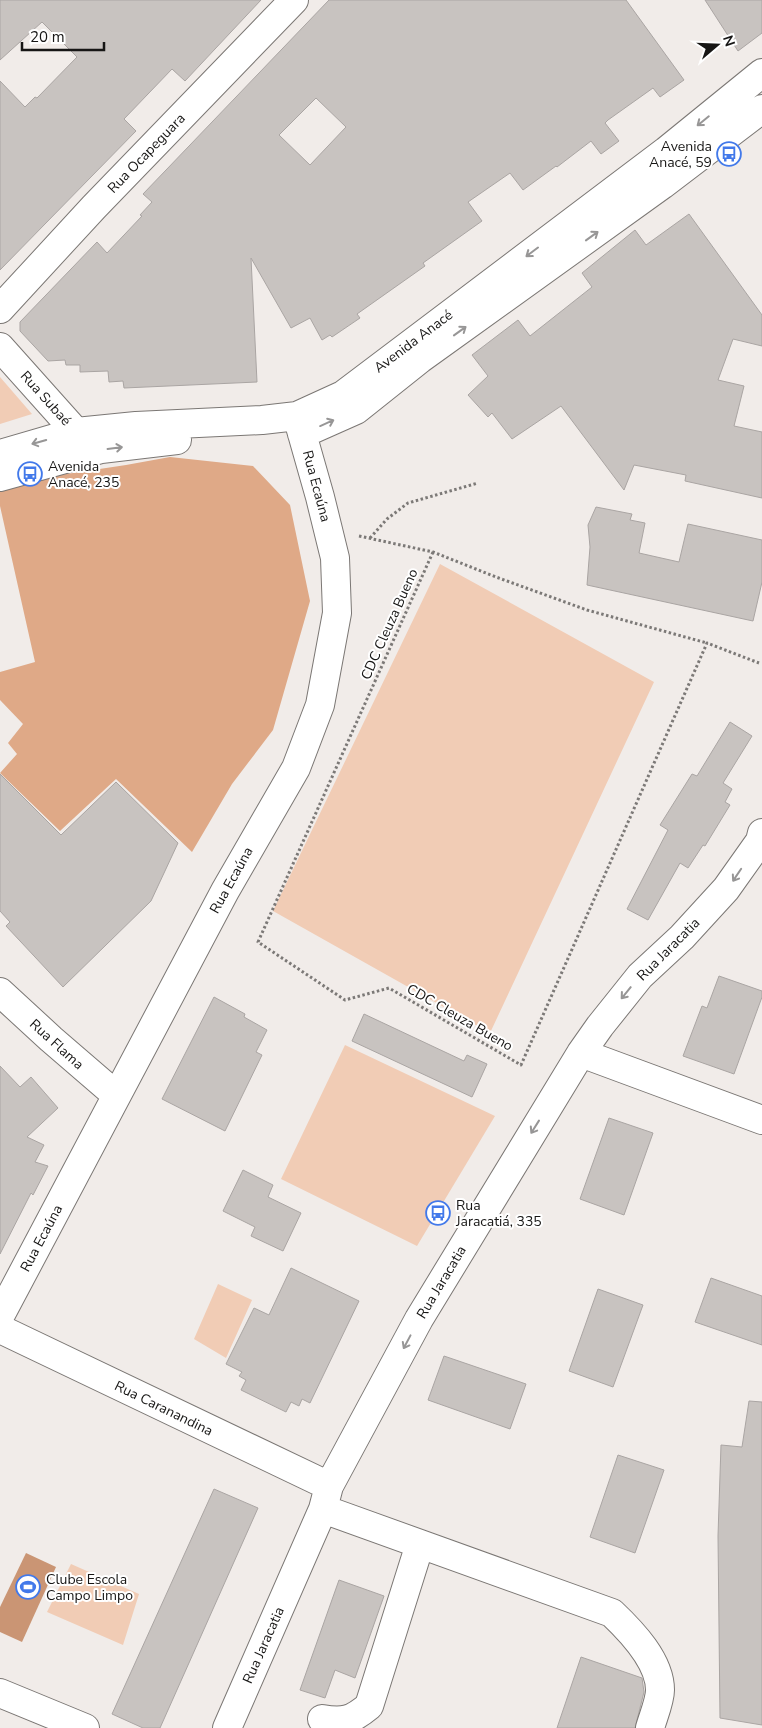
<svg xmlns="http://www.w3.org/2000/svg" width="762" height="1728" viewBox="0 0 762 1728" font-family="'Nunito Sans',sans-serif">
  <rect width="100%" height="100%" fill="#f1ece9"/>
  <path fill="#f1ccb5" d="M0,377l32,37 -32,10z
    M440,564l214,118 -164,351 -217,-122z
    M345,1045l150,71 -78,130 -136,-67z
    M218,1284l34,16 -26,58 -32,-19z
    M71,1564l68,30 -16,51 -76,-33z"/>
  <path fill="#dfa987" d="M170,457l83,9 37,39 20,96 -37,129 -41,54 -40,68 -76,-73 -56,52 -60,-58 17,-19 -9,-11 15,-19 -23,-24v-28l35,-10 -35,-156v-22l126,-19z"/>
  <path fill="#ca9574" d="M26,1553l30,14 -34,75 -22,-10v-25z"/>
  <path fill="#c8c3c0" stroke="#aaa5a3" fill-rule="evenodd" d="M0,0h261l-76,81 -13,-12 -48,50 12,12 -136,139v-189l25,26 10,-10 2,1 40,-41 -35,-35 -42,38z
    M329,0h297l58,80 -24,17 -7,-9 -45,32 -3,3 14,18 -18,13 -10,-13 -34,26 -1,-1 -33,24 -13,-17 -42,29 14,19 -59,42 2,3 -68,48 3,4 -28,19 -2,-2 -8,5 -12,-22 -19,10 -40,-70 6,124 -133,6 -1,-7 -14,1 -1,-11 -28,1v-7h-14l-1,-5 -17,1 -28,-30v-9l77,-80 10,11 35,-37 -2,-1 12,-13 -9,-8zM316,98l30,29 -36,38 -31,-30z
    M705,0h57v33l-24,18z
    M689,214l73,101v31l-29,-7 -15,41 26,6 -10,40 28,6v66l-77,-17 1,-6 -52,-10 -10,25 -63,-84 -49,33 -20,-26 -4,4 -20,-22 20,-19 -16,-21 46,-35 12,16 62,-49 -10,-14 53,-43 11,15z
    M596,507l36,7 -2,6 15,3 -6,30 40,9 9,-38 74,16v42l-9,39 -166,-36 3,-38 -2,-22z
    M730,722l22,14 -29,47 9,6 -7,13 5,3 -25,41 -2,-1 -15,23 -8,-5 -32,57 -21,-11 41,-79 -8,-5 32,-51 5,2z
    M0,774l61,61 55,-53 62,61 -27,58 -88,86 -57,-61 4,-4 -10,-11z
    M719,976l43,15v6l-28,77 -51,-18 19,-50 5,2z
    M214,997l31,17 -1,3 23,13 -11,22 6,3 -37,76 -63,-32z
    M364,1014l100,47 3,-6 20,9 -15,33 -120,-56z
    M0,1066l20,21 11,-10 27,31 -31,29 17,8 -9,17 13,4 -15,29 -2,-2 -31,61z
    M609,1118l44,15 -29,82 -44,-16z
    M243,1170l30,15 -5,12 33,16 -18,38 -32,-15 4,-9 -32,-16z
    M291,1268l68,33 -49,102 -8,-4 -3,7 -8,-4 -5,10 -45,-22 5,-10 -7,-4 3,-4 -16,-8 28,-56 15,7z
    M711,1278l51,18v49l-67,-23z
    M598,1289l45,16 -30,82 -44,-16z
    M444,1356l82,28 -16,45 -82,-29z
    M749,1401l13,1v323l-42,-7 -2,-182 3,-91 21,2z
    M618,1455l46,15 -29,83 -45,-16z
    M214,1489l44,19 -98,220h-17l-31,-14z
    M339,1580l45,16 -29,82 -20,-8 -10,28 -25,-8z
    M581,1657l61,21 2,14 -9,36h-78z"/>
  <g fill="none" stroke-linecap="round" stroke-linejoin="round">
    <g stroke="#7b7774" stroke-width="30">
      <path id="minor" d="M0,309l94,-102 200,-207
        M0,347l76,85 8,13
        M302,434l54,-24 64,-51 242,-174 100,-76
        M0,454l76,-22 60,-6 126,-6 35,-4 46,-21 323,-244 96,-78
        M0,477l101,-28 76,-9
        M0,992l51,47 65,56
        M581,1053l181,67
        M0,1316l225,-425 71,-123 24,-63 17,-92 -2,-55 -15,-61 -23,-81
        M0,1329l329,157
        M323,1509l289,104c20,19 48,48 48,77 0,11 -7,27 -10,38
        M0,1693l85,35
        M322,1719c22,4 30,1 47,-13l51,-162
        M227,1728l96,-219 6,-23 90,-167 162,-266 19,-27 40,-50 42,-39 44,-48 34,-48 2,-8"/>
    </g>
    <path stroke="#7c7977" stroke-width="3" stroke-dasharray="2.5 2.5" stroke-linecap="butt" d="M359,536l74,16 63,25 91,33 120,33
      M370,538l17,-19 21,-16 70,-20
      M433,552l-175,390 87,58 44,-12 132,77 186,-422 52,20"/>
    <use href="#minor" stroke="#fff" stroke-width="28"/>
  </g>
  <defs><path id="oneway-shaft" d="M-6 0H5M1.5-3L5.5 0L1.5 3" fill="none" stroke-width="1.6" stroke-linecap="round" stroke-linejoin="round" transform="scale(1.25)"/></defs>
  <g stroke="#979696">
    <use href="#oneway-shaft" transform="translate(703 121) rotate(141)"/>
    <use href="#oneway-shaft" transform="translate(592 236) rotate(-36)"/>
    <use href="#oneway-shaft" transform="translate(532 252) rotate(143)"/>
    <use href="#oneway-shaft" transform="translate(460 331) rotate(-36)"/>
    <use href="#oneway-shaft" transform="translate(327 423) rotate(-24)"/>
    <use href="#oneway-shaft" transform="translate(39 442) rotate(164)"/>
    <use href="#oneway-shaft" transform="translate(115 448) rotate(-7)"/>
    <use href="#oneway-shaft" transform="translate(737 875) rotate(124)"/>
    <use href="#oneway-shaft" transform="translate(626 993) rotate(129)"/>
    <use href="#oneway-shaft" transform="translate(535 1127) rotate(122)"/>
    <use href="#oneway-shaft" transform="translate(407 1342) rotate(118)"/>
  </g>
  <defs>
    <g id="bus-ring" transform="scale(1.25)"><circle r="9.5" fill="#fff" stroke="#4279ea" stroke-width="1.5"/><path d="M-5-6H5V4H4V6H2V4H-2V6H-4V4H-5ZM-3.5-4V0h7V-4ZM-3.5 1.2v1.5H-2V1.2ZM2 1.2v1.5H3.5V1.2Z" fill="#4279ea"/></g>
    <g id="stadium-ring" transform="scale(1.25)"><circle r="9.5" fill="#fff" stroke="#4279ea" stroke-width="1.5"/><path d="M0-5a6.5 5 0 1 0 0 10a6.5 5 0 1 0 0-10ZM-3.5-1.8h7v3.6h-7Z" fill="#4279ea"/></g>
  </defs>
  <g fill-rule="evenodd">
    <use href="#bus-ring" x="729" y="154"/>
    <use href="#bus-ring" x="30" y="474"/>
    <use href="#bus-ring" x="438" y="1213"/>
    <use href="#stadium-ring" x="28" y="1587"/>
  </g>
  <g text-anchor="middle" stroke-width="4" stroke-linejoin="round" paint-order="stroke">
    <g font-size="14" fill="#171615" stroke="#fff" text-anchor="start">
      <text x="712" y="151" text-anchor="end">Avenida<tspan x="712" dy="16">Anacé, 59</tspan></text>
      <text x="48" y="471">Avenida<tspan x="48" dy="16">Anacé, 235</tspan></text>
      <text x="456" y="1210">Rua<tspan x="456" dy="16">Jaracatiá, 335</tspan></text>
      <text x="46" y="1584">Clube Escola<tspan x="46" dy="16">Campo Limpo</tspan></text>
    </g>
    <g font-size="14" fill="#171615" stroke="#fff">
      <text transform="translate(146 153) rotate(-46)" y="5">Rua Ocapeguara</text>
      <text transform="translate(413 341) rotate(-37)" y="5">Avenida Anacé</text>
      <text transform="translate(46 398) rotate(48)" y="5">Rua Subaé</text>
      <text transform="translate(317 486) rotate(75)" y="5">Rua Ecaúna</text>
      <text transform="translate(389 624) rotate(-66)" y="5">CDC Cleuza Bueno</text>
      <text transform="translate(231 880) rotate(-61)" y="5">Rua Ecaúna</text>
      <text transform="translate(668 949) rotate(-45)" y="5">Rua Jaracatia</text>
      <text transform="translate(460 1017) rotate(30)" y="5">CDC Cleuza Bueno</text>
      <text transform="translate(57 1044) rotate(42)" y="5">Rua Flama</text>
      <text transform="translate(41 1238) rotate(-62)" y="5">Rua Ecaúna</text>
      <text transform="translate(441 1282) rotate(-59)" y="5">Rua Jaracatia</text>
      <text transform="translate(164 1408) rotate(26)" y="5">Rua Caranandina</text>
      <text transform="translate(263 1645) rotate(-66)" y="5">Rua Jaracatia</text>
    </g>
  </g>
  <g transform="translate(717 45) rotate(71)" stroke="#ffffff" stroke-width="4" paint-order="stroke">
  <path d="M0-4L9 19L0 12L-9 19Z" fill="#171615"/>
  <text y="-8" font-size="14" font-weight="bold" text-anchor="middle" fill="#171615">N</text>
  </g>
  <path d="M22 42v8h82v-8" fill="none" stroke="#171615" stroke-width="2.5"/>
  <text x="30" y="42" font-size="15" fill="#171615" stroke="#ffffff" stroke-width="4" paint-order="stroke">20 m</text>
</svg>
